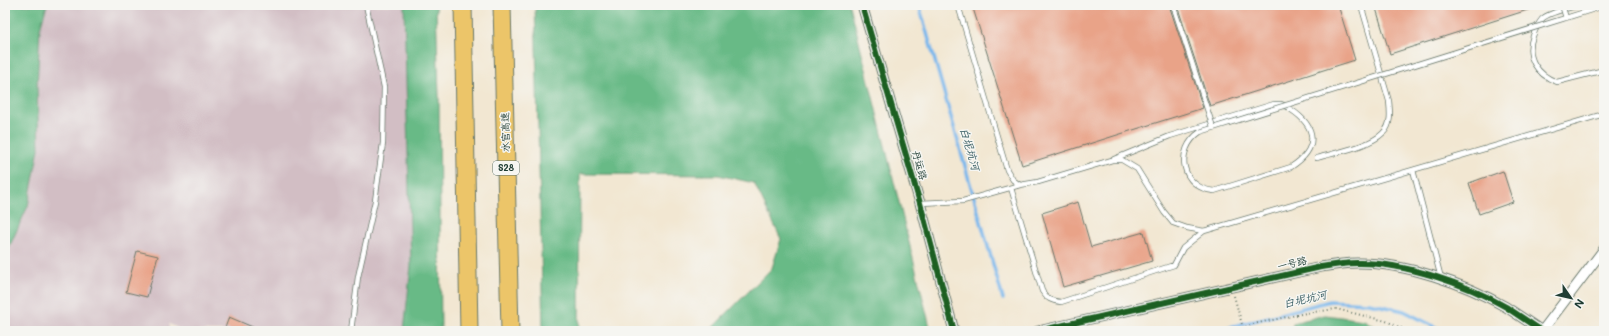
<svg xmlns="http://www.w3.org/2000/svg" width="1609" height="336" viewBox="0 0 1609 336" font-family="Mali,'LXGW WenKai TC',sans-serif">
  <rect width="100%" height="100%" fill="#f6f6f2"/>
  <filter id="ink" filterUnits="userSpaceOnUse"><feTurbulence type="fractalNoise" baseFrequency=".025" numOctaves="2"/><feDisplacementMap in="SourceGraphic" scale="8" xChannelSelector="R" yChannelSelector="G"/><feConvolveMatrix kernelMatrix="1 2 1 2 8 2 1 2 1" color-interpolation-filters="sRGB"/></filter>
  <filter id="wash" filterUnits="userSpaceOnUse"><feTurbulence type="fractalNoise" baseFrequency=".012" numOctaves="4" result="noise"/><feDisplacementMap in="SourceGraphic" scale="16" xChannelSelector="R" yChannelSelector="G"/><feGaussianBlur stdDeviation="0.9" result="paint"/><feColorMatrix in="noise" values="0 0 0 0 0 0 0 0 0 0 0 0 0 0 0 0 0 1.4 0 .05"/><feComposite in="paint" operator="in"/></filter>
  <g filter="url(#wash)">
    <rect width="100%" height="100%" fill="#f2e7d2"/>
    <path fill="#d2bec4" d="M47,5h357l7,261 -7,65h-220l-15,-7v7h-164v-75l23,-50 11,-57 -2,-62 3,-59z"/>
    <path fill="#68ba86" stroke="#447c5d" d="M5,5h42l-7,23 -3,59 2,62 -11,57 -23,50z
      M404,5h32l3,91 2,235h-37l7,-65z
      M535,5h315l81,326h-222l63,-63 9,-29 -27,-56 -36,-8 -138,-1 -1,157h-36z
      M1325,315l39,5 19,11h-91l1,-8z"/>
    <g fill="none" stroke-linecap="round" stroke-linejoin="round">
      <path stroke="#79b7ec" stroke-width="3.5" d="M919,5l84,294
        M1215,331l115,-30 39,2 35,8 39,20"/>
    </g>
    <g id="blocks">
      <path fill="#e9a388" d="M972,5h197l34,103 -181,57z
        M1177,5h161l17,55 -145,46z
        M1375,5h162v2l-147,47z
        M1503,171l10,31 -34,12 -10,-31z
        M1078,202l13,45 53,-15 8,29 -89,26 -21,-74z
        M137,251l21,5 -11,41 -21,-5z
        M229,317l33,14h-29l-8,-3z"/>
    </g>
  </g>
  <g filter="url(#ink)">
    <use href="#blocks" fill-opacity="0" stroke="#69786b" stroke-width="1"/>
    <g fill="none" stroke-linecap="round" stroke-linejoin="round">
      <g stroke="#69786b" stroke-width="6">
        <path id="service" d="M958,5l49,165 6,10 7,5 18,-3 74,-22h10l15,9 27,43 9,11 14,5 17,3 400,-117
          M1580,5c-10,3 -31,7 -38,14 -4,5 -7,11 -9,17 -8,21 4,39 24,46l47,-12
          M1317,158c19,-6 52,-11 66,-25 9,-8 7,-22 6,-32l-28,-96
          M1114,159l56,-23 104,-32h7l6,3
          M1413,170l28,108
          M1011,188l31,103c5,8 10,10 19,11l113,-37 9,-17 21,-17
          M920,203l43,-2 57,-16
          M351,331l7,-54 17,-76 8,-58 1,-56 -18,-82"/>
      </g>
      <g stroke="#69786b" stroke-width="11">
        <path id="minor" d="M862,5l58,198 34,128
          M1038,331l283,-64c12,-2 24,-4 36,-4 46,-1 109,21 149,44 12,8 24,16 36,24
          M1542,331l62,-82"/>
      </g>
      <g stroke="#69786b" stroke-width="19">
        <path id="motorway" d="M463,5l6,326
          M502,5l8,326"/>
      </g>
      <path stroke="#69786b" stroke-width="2" stroke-dasharray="1 3" stroke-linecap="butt" d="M1234,296l9,32 10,-4 53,-11 30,-4 50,12 22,10"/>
      <use href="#service" stroke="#fff" stroke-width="4.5"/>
      <use href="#minor" stroke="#fff" stroke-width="9"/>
      <use href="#motorway" stroke="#ecc569" stroke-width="17"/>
      <g stroke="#69786b" stroke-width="6" stroke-linecap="butt">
        <path id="service-bridge" d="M1173,5l40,122
          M1562,5l4,13
          M1290,109c28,18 29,40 1,58l-77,24c-33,-3 -40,-41 -14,-59l404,-126"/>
      </g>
      <use href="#service-bridge" stroke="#fff" stroke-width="4.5"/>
      <g stroke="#f6f6f2" stroke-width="8">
        <path id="cycleway" d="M862,5l58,198 34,128
          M1038,331l283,-64c12,-2 24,-4 36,-4 46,-1 109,21 149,44 12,8 24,16 36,24"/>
      </g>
      <use href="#cycleway" stroke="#1b5e20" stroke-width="6"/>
    </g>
  </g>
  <g text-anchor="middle" stroke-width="3" stroke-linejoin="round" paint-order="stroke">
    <rect fill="#f6f6f2" stroke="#60746d" stroke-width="1" x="493" y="161" width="26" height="14" rx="3"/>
    <g font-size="9" font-weight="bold" fill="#1f3d34">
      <text x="506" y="171">S28</text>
    </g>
    <g font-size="10" fill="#1f3d34" stroke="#f6f6f2">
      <text transform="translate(505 132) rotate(-91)" y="4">水官高速</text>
      <text transform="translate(920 165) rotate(74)" y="4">丹运路</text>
      <text transform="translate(1292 263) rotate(-13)" y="4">一号路</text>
    </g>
    <g font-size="11" font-style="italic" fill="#365c62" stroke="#f6f6f2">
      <text transform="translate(970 149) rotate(74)" y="4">白坭坑河</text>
      <text transform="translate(1305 299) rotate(-13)" y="4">白坭坑河</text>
    </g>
  </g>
  <rect width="1609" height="336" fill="none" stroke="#f6f6f2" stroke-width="20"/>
  <g transform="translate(1571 298) rotate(124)" stroke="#f6f6f2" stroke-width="3" paint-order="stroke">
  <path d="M0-3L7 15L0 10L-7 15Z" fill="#1f3d34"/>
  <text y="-6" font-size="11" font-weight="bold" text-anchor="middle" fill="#1f3d34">N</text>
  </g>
</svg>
